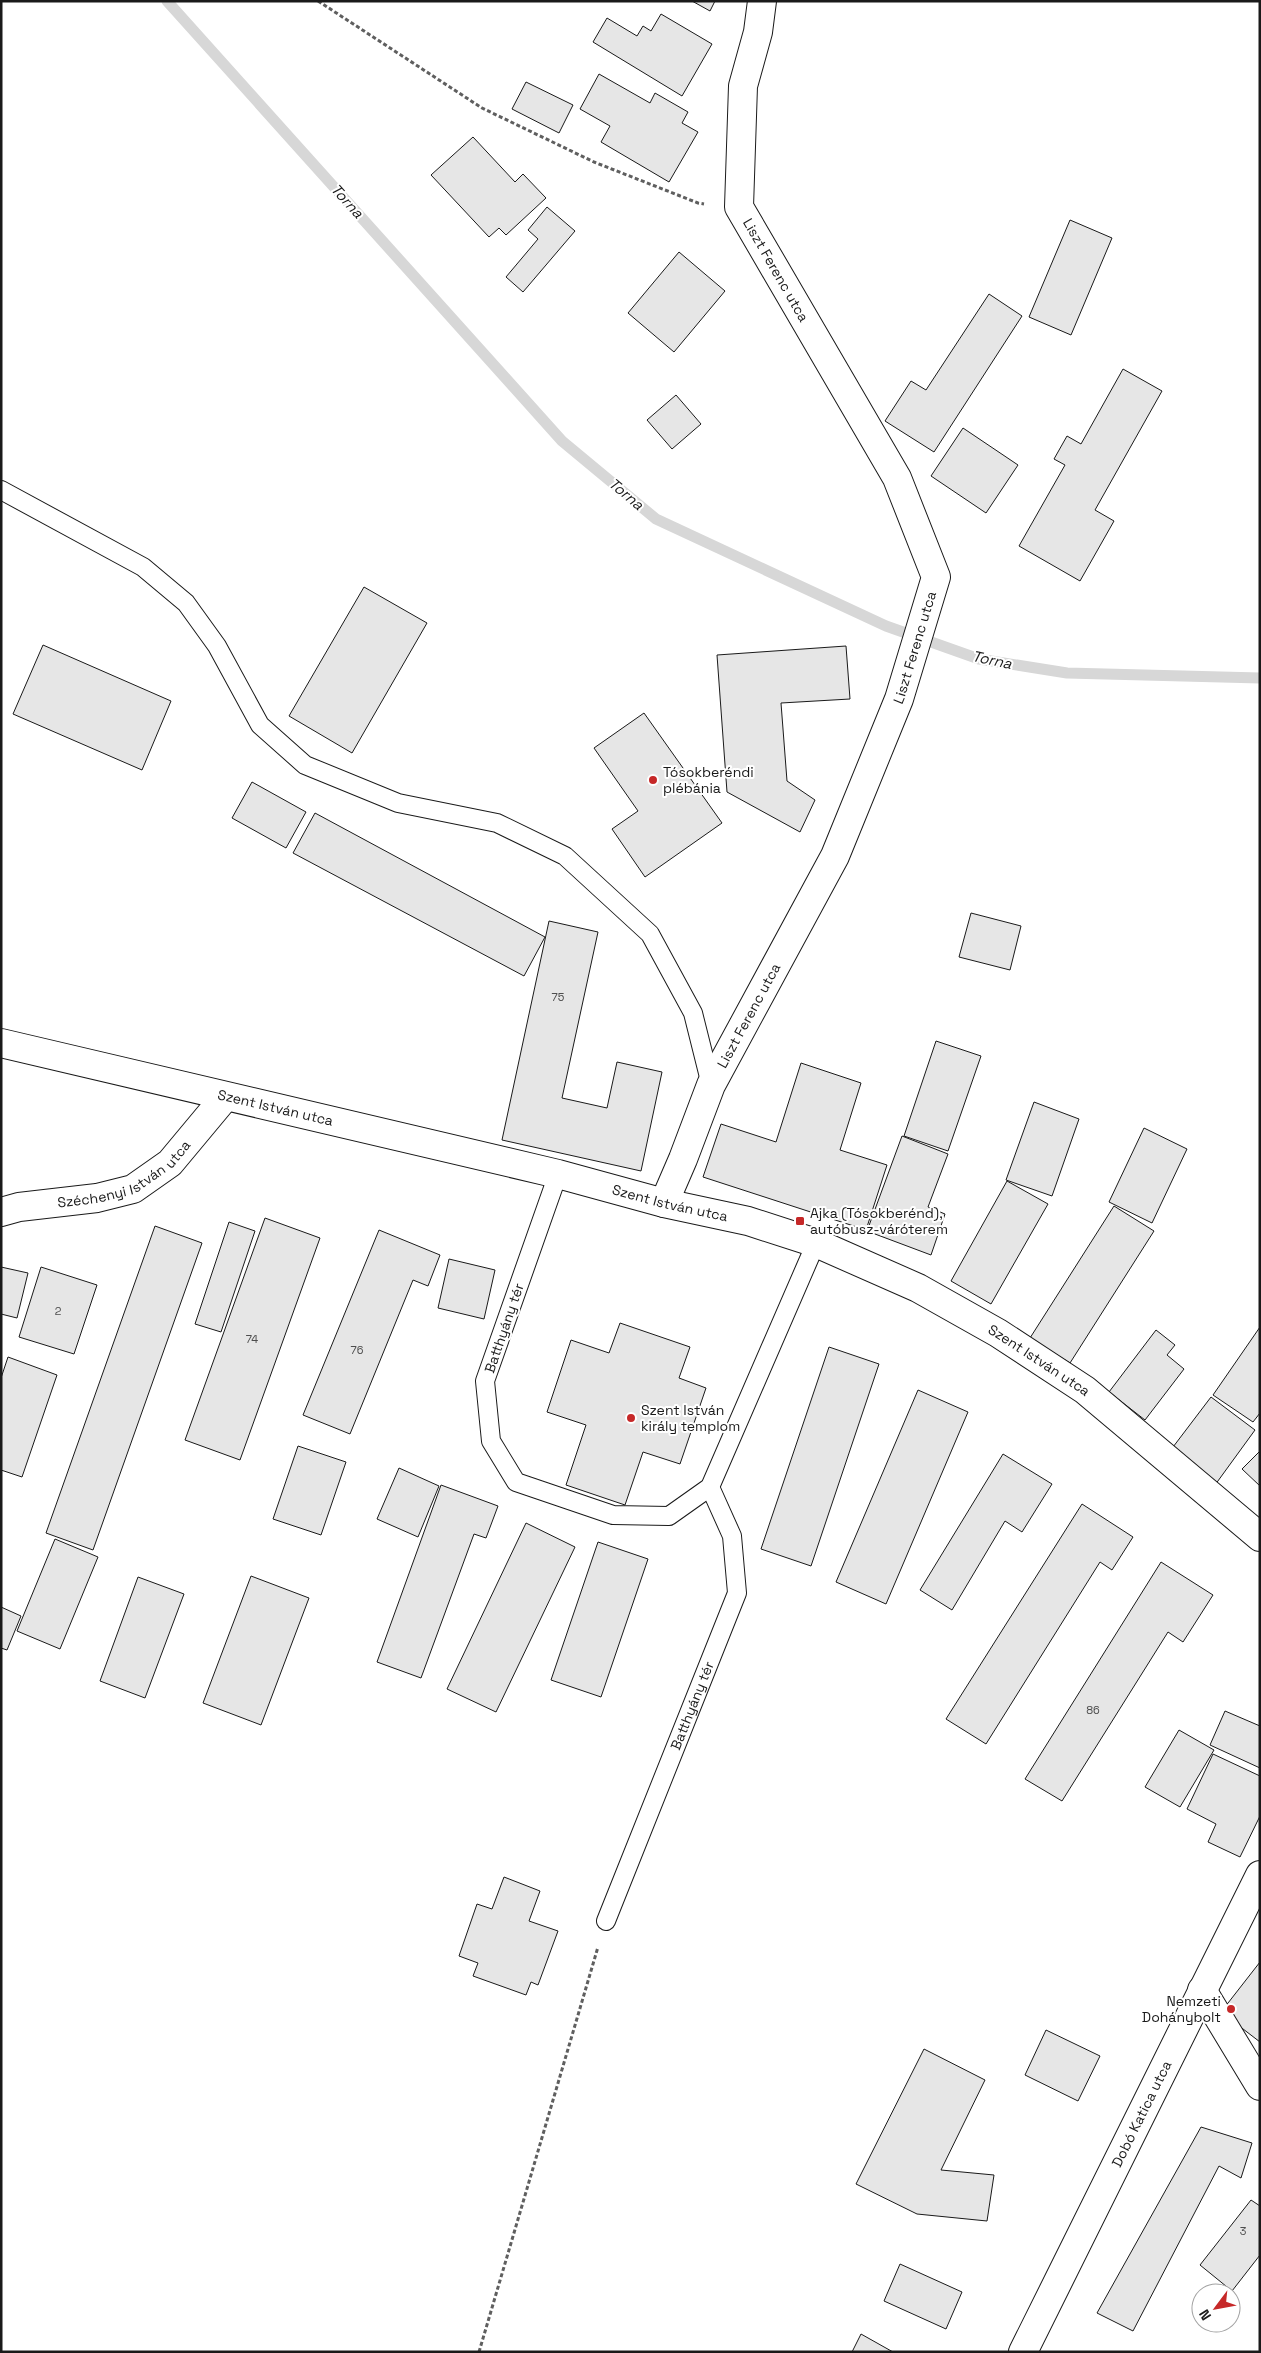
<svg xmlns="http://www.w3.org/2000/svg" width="1261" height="2353" viewBox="0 0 1261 2353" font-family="'Space Grotesk',sans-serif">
  <rect width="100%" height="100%" fill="#fff"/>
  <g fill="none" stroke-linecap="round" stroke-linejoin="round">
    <path stroke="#d7d7d7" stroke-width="11" d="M167,1l395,440 94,78 230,107 93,33 88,14 193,5"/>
  </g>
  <path fill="#e6e6e6" stroke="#1a1a1a" d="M692,1h23l-5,10z
    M661,14l51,30 -30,52 -89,-54 14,-24 30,18 6,-10 8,5z
    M599,74l51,29 5,-10 33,19 -6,11 16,9 -29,50 -68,-40 9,-16 -30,-17z
    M526,82l47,23 -14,28 -47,-24z
    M473,137l42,45 8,-8 23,24 -40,37 -7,-7 -10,9 -58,-62z
    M547,207l28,24 -52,61 -17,-15 32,-38 -10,-9z
    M1070,220l42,18 -41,97 -42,-18z
    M679,252l46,39 -51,61 -46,-39z
    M989,294l33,22 -88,136 -49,-31 26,-40 15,9z
    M1123,369l39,22 -67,119 19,11 -34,60 -61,-35 46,-81 -11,-6 13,-23 14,8z
    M676,395l25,29 -29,25 -25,-29z
    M963,428l55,37 -32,48 -55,-37z
    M364,587l63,36 -75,130 -63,-37z
    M43,645l128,56 -29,69 -129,-56z
    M846,646l4,53 -69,4 6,78 28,19 -15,32 -73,-40 -10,-137z
    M644,713l78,110 -77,54 -33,-48 26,-18 -44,-63z
    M252,782l54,30 -20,36 -54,-30z
    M315,813l230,124 -21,39 -231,-123z
    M971,913l50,13 -11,44 -51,-13z
    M549,921l49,11 -36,166 45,10 10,-46 45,10 -21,99 -139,-31z
    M936,1041l45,15 -33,95 -44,-15z
    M801,1063l60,20 -21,67 47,15 -21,65 -163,-53 18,-53 55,18z
    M1034,1102l45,17 -27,77 -46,-16z
    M1144,1128l43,21 -35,74 -43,-21z
    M902,1136l46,18 -20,53 17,7 -14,41 -64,-24z
    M1007,1181l41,23 -57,100 -40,-23z
    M1114,1206l40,25 -84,132 -40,-25z
    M265,1218l55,20 -80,222 -55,-20z
    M229,1222l26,9 -34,101 -26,-8z
    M155,1226l47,17 -109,307 -47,-17z
    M379,1230l61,25 -12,31 -15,-6 -63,154 -47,-19z
    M449,1259l46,11 -11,49 -46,-11z
    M1,1267l27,6 -11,45 -16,-4z
    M41,1267l56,18 -23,69 -55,-17z
    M620,1323l70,24 -11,31 27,10 -26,76 -37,-12 -18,53 -59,-20 20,-60 -39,-13 24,-72 38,13z
    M1260,1327v86l-7,9 -40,-27z
    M1156,1330l19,15 -8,10 17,14 -39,51 -36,-28z
    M829,1347l50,17 -68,202 -50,-17z
    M8,1357l49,18 -35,102 -21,-7v-92z
    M918,1390l50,22 -82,192 -50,-22z
    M1211,1397l44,33 -40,55 -45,-34z
    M298,1446l48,16 -25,73 -48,-16z
    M1260,1451v35l-18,-17z
    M1003,1454l49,30 -30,48 -17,-11 -53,89 -32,-20z
    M399,1468l40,18 -21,51 -41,-18z
    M441,1485l57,21 -12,32 -12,-4 -53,144 -44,-16z
    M1082,1504l51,33 -21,33 -12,-8 -114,182 -40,-25z
    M526,1523l49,24 -79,165 -49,-23z
    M55,1539l43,18 -38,92 -43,-18z
    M598,1542l50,17 -47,138 -50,-17z
    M1161,1562l52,33 -30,47 -15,-10 -106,169 -37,-22z
    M251,1576l58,22 -48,127 -58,-22z
    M138,1577l46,17 -39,104 -45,-17z
    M1,1607l20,9 -14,34 -6,-2z
    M1225,1711l35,15v42l-50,-23z
    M1179,1730l35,20 -34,57 -35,-20z
    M1213,1754l47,22v40l-20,41 -32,-15 8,-18 -29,-15z
    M504,1877l36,14 -11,30 29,10 -20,54 -7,-3 -5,13 -53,-19 5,-13 -19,-7 18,-52 15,5z
    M1260,1962v80l-39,-30z
    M1046,2030l54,26 -22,45 -53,-26z
    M924,2049l61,31 -44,90 53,5 -7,46 -70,-7 -61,-30z
    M1201,2127l51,16 -11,35 -22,-12 -86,165 -36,-18z
    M1251,2200l9,6v49l-28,36 -32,-26z
    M900,2264l62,28 -16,37 -62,-28z
    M861,2334l32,18h-41z"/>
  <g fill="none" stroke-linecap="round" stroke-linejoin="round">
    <g stroke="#1a1a1a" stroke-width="20">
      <g id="lane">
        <path d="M1,490l142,77 43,36 31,43 43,79 45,40 93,38 99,20 68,33 85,78 43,79 18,72"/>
        <path d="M558,1174l-73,207 6,60 25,41 97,33 56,1 41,-29 106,-244"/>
        <path id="s1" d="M606,1921l131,-328 -5,-57 -22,-49"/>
      </g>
    </g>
    <g stroke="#1a1a1a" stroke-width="30">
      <g id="street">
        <path id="s2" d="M664,1203l19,-44 28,-74 124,-229 64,-157 37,-122 -39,-99 -158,-271 4,-121 15,-54 4,-31"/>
        <path id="s3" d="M1,1212l18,-5 78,-9 36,-9 37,-26 55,-66"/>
        <path d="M1202,1990l58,96"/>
        <path id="s4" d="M1023,2352l237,-477"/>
      </g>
    </g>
    <g stroke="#1a1a1a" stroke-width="30">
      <g id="secondary">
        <path id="s5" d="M1,1043l557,131 106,29 84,18 68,22 102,45 80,45 87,57 175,147"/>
      </g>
    </g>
    <path stroke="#5f5f5f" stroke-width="3" stroke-dasharray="4 2.5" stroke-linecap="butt" d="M318,1l164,107 112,54 104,41 6,1
      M479,2352l119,-405"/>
    <use href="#lane" stroke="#fff" stroke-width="18"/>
    <use href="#street" stroke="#fff" stroke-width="28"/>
    <use href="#secondary" stroke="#fff" stroke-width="28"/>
  </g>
  <g fill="#c62828" stroke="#fff" stroke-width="2">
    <circle cx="653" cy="780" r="5"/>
    <rect x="795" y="1216" width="10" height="10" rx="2.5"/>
    <circle cx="631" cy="1418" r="5"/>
    <circle cx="1231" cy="2009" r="5"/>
  </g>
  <g text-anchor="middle" stroke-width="4" stroke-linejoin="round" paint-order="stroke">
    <g font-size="11" fill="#4d4d4d">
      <text x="558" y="1001">75</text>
      <text x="58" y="1315">2</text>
      <text x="252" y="1343">74</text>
      <text x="357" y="1354">76</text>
      <text x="1093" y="1714">86</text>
      <text x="1243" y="2235">3</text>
    </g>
    <g font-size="14" fill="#1a1a1a" stroke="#fff">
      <text transform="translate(776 270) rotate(60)" y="5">Liszt Ferenc utca</text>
      <text dy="5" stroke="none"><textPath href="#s2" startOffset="611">Liszt Ferenc utca</textPath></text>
      <text dy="5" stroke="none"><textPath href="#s2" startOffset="206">Liszt Ferenc utca</textPath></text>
      <text dy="5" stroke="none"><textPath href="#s5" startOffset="282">Szent István utca</textPath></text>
      <text dy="5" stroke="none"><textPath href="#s3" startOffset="132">Széchenyi István utca</textPath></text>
      <text dy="5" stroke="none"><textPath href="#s5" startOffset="688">Szent István utca</textPath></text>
      <text transform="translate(504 1328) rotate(-71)" y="5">Batthyány tér</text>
      <text dy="5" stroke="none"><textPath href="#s5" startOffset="1092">Szent István utca</textPath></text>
      <text dy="5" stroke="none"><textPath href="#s1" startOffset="232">Batthyány tér</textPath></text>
      <text dy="5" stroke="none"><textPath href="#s4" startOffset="266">Dobó Katica utca</textPath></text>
    </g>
    <g font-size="14" fill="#1a1a1a" stroke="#fff" text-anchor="start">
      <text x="663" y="777">Tósokberéndi<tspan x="663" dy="16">plébánia</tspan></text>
      <text x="810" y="1218">Ajka (Tósokberénd),<tspan x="810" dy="16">autóbusz-váróterem</tspan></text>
      <text x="641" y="1415">Szent István<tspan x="641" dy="16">király templom</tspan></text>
      <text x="1221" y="2006" text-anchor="end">Nemzeti<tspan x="1221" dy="16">Dohánybolt</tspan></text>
    </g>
    <g font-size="15" font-style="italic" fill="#1a1a1a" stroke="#fff">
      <text transform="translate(347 201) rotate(48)" y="5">Torna</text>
      <text transform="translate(626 494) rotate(40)" y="5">Torna</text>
      <text transform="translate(992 660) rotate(12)" y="5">Torna</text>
    </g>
  </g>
  <rect width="1261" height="2353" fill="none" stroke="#1a1a1a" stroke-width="5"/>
  <g transform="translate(1216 2308) rotate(238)"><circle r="24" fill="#ffffff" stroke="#a3a3a3"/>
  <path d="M0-4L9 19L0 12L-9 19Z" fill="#c62828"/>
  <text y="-8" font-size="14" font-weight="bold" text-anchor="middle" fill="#1a1a1a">N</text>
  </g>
</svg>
